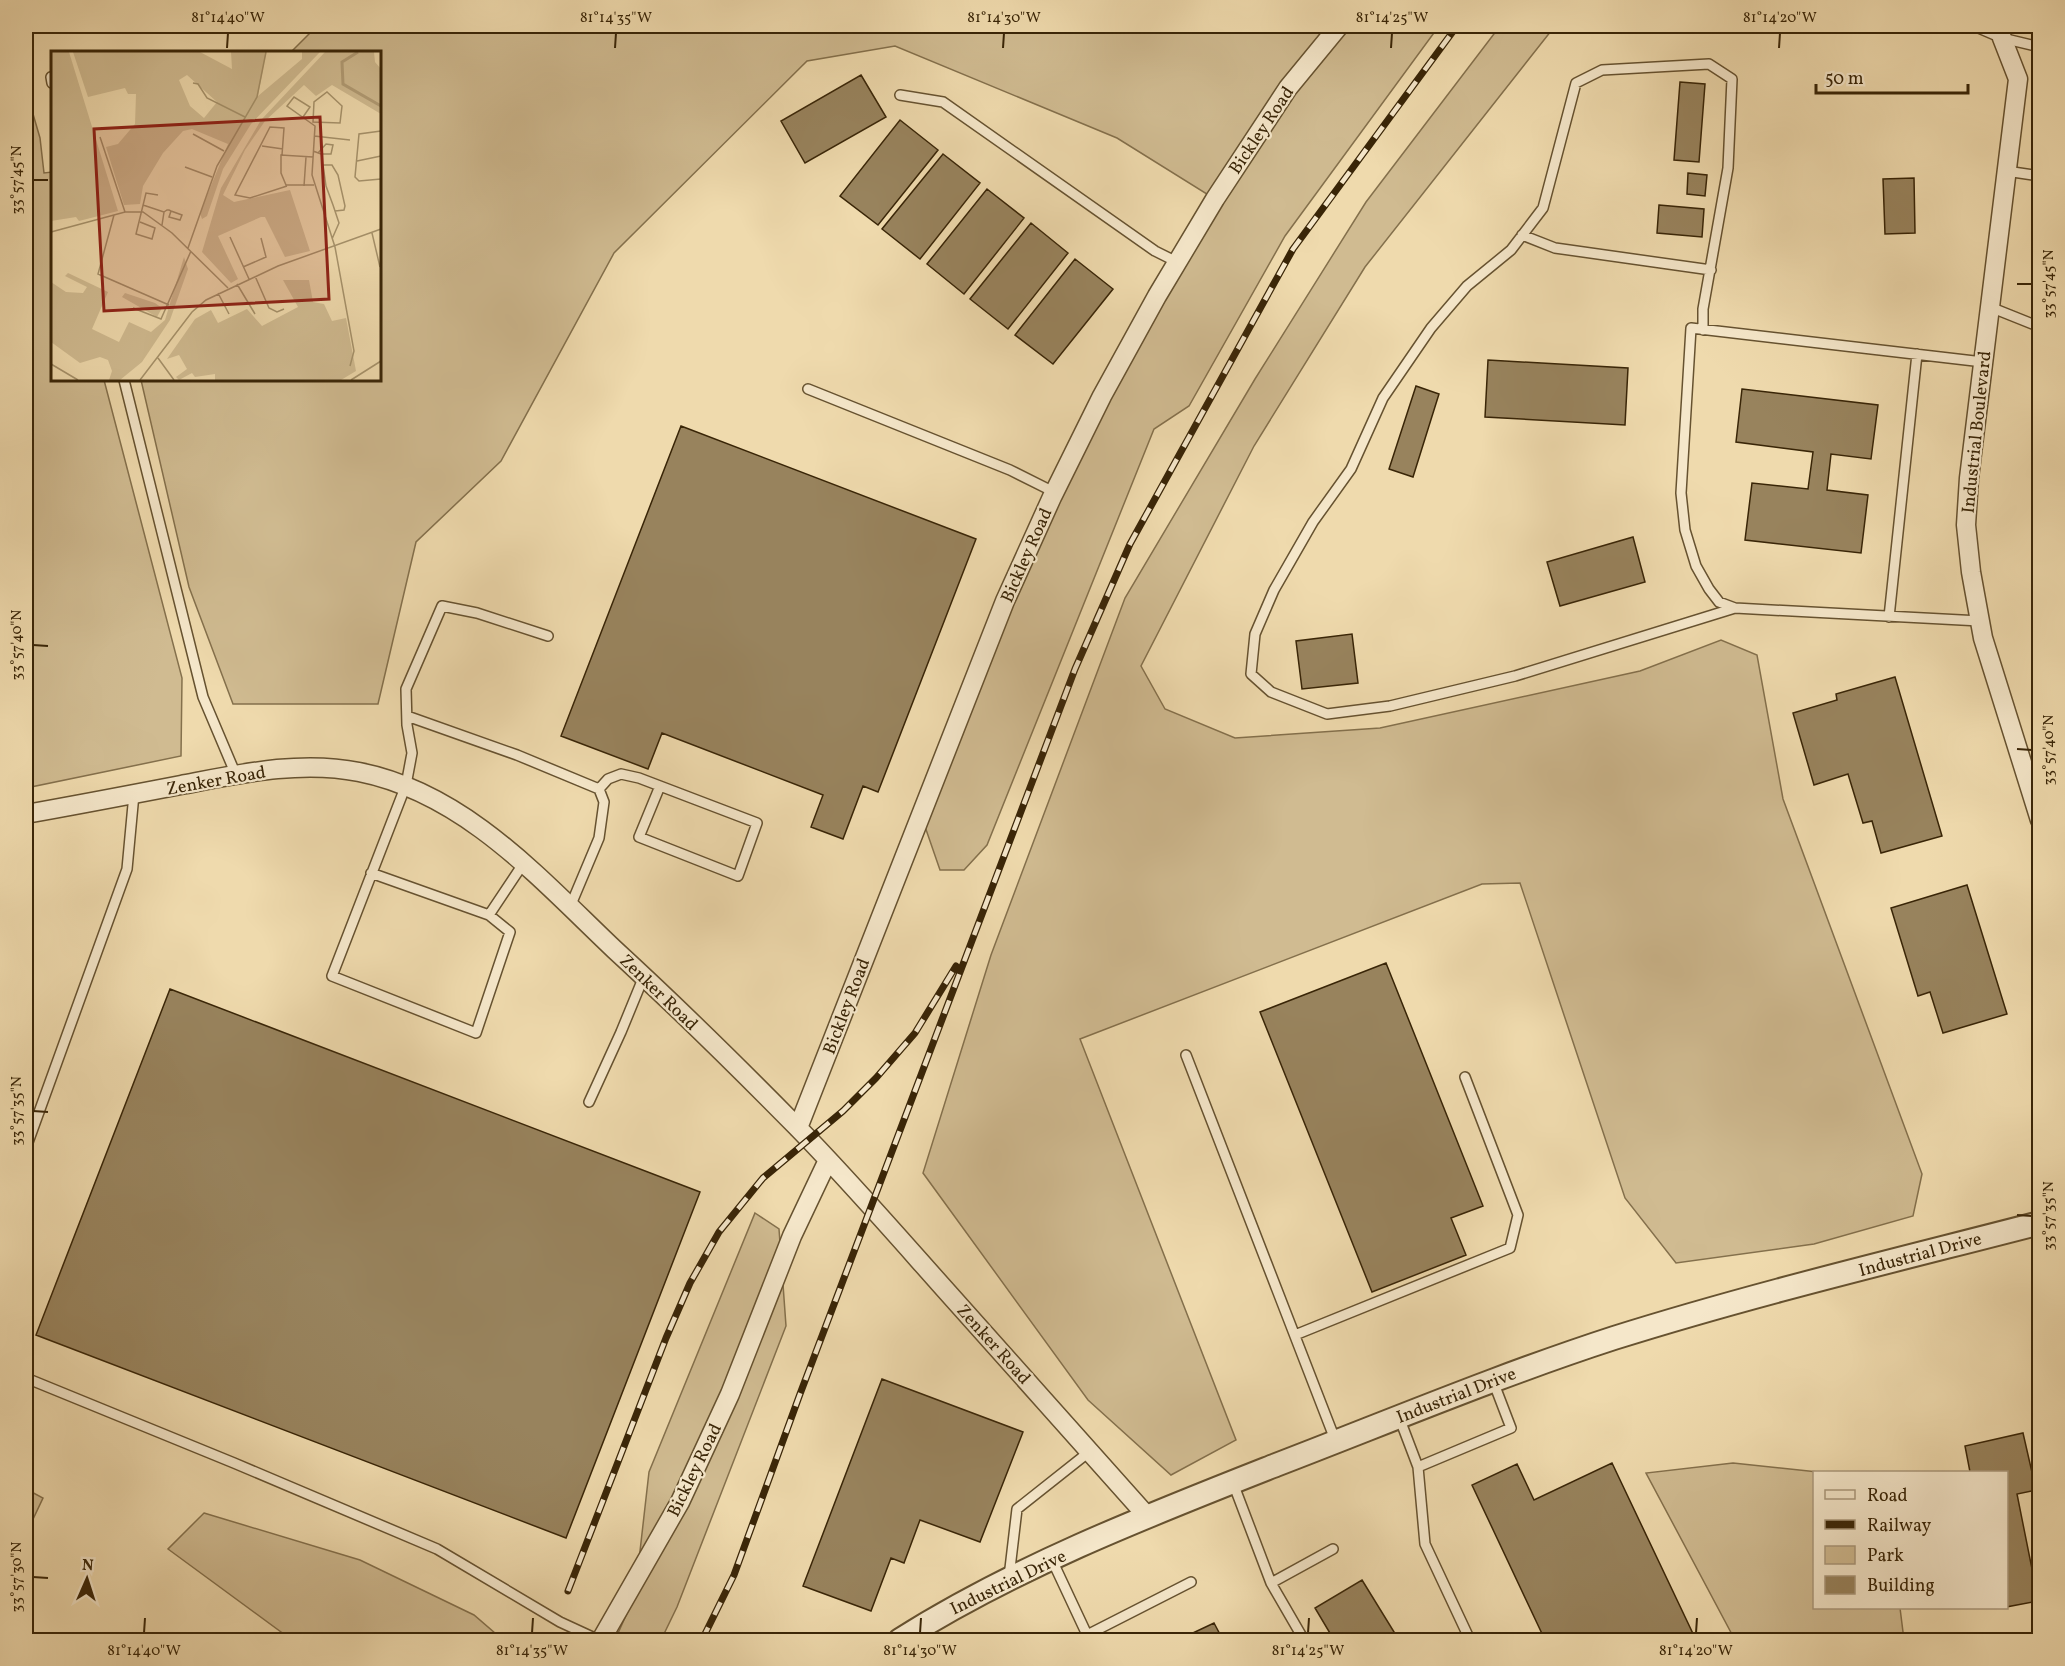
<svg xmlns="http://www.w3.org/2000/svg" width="2065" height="1666" viewBox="0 0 2065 1666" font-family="Vollkorn,serif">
  <rect width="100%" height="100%" fill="#efdaad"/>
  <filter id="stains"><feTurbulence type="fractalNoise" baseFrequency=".00333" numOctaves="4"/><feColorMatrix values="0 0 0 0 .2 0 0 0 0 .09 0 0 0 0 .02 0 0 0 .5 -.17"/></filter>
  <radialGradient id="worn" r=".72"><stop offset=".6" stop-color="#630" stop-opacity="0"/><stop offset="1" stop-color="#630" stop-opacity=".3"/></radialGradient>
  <path fill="#d0bb91" stroke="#84704c" stroke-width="1.5" d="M317,26h1122l-154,210 -96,170 -35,23 -167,416 -23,25h-24l-19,-55 131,-318 163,-298 -98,-61 -222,-92 -88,15 -193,192 -113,208 -85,81 -38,162h-145l-44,-117 -48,-207h239v-328h-89z
    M1500,26h55l-190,241 -111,179 -113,220 24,43 70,29 145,-10 260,-57 81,-31 36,15 26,144 139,375 -9,42 -99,28 -138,19 -51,-65 -105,-315 -38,1 -402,155 156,401 -65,35 -83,-75 -165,-227 68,-218 134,-357 130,-219 111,-177z
    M26,90l14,48 4,35 8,-1v208h52l78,298 -1,78 -155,32z
    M755,1213l24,16 7,97 -109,281 -16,33h-46l20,-45 14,-123z
    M1733,1463l85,9h-4v136h86l4,32h-169l-89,-167z
    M26,1489l17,9 -17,36z
    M204,1513l156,47 114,55 29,25h-211l-124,-91z"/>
  <path fill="#98835d" stroke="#392507" stroke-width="1.5" d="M861,75l25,42 -81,46 -24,-42z
    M1680,82l25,2 -6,78 -25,-2z
    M900,120l38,30 -60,75 -38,-29z
    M943,154l37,29 -60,76 -38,-30z
    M1688,173l19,2 -2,21 -18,-2z
    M1914,178l1,55 -30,1 -2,-55z
    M987,189l37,29 -60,76 -37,-30z
    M1659,205l45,4 -2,28 -45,-4z
    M1031,223l37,30 -60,76 -38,-30z
    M1075,259l38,30 -60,75 -38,-29z
    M1488,360l140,8 -3,57 -140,-8z
    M1416,386l23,8 -26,83 -24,-8z
    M1742,389l136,16 -7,54 -40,-5 -4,36 41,5 -7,58 -116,-13 7,-57 56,6 5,-37 -77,-10z
    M681,426l295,113 -98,253 -15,-6 -20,53 -32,-12 12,-32 -161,-62 -14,36 -87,-33z
    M1633,537l12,45 -85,24 -13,-44z
    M1352,634l6,49 -56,6 -6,-48z
    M1895,677l47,159 -61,17 -9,-32 -9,2 -15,-49 -34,11 -21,-72 44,-13 -1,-6z
    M1967,885l40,129 -64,19 -13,-41 -12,4 -27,-88z
    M1386,963l97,243 -32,12 15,37 -94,37 -112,-280z
    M170,989l530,203 -134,346 -530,-203z
    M882,1379l141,53 -43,110 -60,-22 -16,43 -13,-5 -20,53 -68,-25z
    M2023,1433l13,57 -19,4 16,80 7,-1v22l-8,2 1,5 -27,5v-135h-36l-5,-26z
    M1612,1463l84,177h-151l-73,-155 45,-21 17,36z
    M1362,1580l37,60h-65l-19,-32z
    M1214,1623l9,17h-45z"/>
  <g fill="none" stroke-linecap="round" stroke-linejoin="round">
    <g stroke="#665230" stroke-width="12">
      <path id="service" d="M1974,26l28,12
        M2010,26l-8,12 38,9
        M51,77l1,6
        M900,95l43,7 212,149 22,11
        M2006,171l34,5
        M1522,235l33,13 156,22
        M1990,307l50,20
        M1703,330v-21l25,-141 4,-89 -23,-15 -107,6 -26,13 -33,125 -32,42 -44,36 -36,42 -48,70 -32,71 -38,53 -39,68 -19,44 -4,40 20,18 56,22 63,-8 125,-30 220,-68
        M124,380l79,317 33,78
        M808,389l202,81 44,22
        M1889,617l28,-263
        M1980,621l-245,-13 -16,-6 -10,-13 -13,-23 -11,-36 -4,-37 10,-165 292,34
        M407,716l110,39 82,34 5,13 -5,36 -29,69
        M599,789l9,-10 13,-5 18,4 118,45 -19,53 -99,-39 21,-51
        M371,873l118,42 21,17 -34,101 -144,-57 74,-191 6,-32 -5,-28 -1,-36 36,-83 35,7 71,23
        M489,915l34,-51
        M1186,1055l150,387
        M589,1102l32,-70 23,-56
        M26,1148l101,-279 7,-75
        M1295,1335l215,-87 8,-33 -53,-138
        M26,1378l208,85 203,86 123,73 39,18
        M1399,1417l19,50 7,77 45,96
        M1418,1467l93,-39 -18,-47
        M1233,1483l38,100 33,57
        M1052,1560l37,79
        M1009,1577l8,-68 72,-57
        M1271,1583l62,-34
        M1087,1635l104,-53"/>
    </g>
    <g stroke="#665230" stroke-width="21">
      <path id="minor" d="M2002,38l16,41 -49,399 -3,47 5,47 12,66 57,182
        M26,814c51,-9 103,-19 155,-29 58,-11 119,-25 178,-13 106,21 181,107 256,178 62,57 122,116 181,176 50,51 97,105 145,159 69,77 137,154 206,231
        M798,1128l207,-527 47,-104 50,-101 55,-100 58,-97 73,-111 51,-62
        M601,1640l79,-138 50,-108 62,-158 36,-76"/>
    </g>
    <g stroke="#665230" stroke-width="26">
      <path id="tertiary" d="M900,1640c115,-73 249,-125 376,-175 112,-43 224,-90 338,-127 140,-44 283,-78 426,-115"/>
    </g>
    <use href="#service" stroke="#f5e7ca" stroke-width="9"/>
    <use href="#minor" stroke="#f5e7ca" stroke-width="18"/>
    <use href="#tertiary" stroke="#f5e7ca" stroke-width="22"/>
    <g stroke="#392507" stroke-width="7">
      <path id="rail" d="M568,1591l98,-253 24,-55 29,-51 44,-54 80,-67 33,-33 39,-45 41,-67
        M702,1640l32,-65 66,-181 275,-725 55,-125 163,-295 164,-223"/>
    </g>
    <use href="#rail" stroke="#f5e7ca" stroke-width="4.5" stroke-dasharray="14" stroke-linecap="butt"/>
  </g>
  <path fill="none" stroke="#392507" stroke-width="2" d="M227,48l1,-15M615,48l1,-15M1003,48l1,-15M1391,48l1,-15M1779,48l1,-15M33,180h15M2017,284h15M33,645l15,1M2017,749l15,1M33,1111l15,1M2017,1215l15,1M33,1577l15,1M144,1633l1,-15M532,1633l1,-15M920,1633l1,-15M1308,1633l1,-15M1696,1633l1,-15"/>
  <g text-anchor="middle" stroke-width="4.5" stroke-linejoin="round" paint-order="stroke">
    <g font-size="18" fill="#392507" stroke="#f5e7ca">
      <text transform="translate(1261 130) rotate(-56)" y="6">Bickley Road</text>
      <text transform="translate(1976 432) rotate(-84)" y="6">Industrial Boulevard</text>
      <text transform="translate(1026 555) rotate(-66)" y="6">Bickley Road</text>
      <text transform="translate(216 780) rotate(-10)" y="6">Zenker Road</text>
      <text transform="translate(659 992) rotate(44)" y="6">Zenker Road</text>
      <text transform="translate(846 1006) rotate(-69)" y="6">Bickley Road</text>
      <text transform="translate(1920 1254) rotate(-15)" y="6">Industrial Drive</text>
      <text transform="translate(994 1344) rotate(48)" y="6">Zenker Road</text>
      <text transform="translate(1456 1395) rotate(-21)" y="6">Industrial Drive</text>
      <text transform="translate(694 1470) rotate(-64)" y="6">Bickley Road</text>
      <text transform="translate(1008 1582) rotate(-26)" y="6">Industrial Drive</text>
    </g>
  </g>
  <g transform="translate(51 51)">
    <rect width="330" height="330" fill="#efdaad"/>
    <path d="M0,1h18l49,159 -39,10 -3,-4 -25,4zM22,1h127l32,17 -1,-17h35l-8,44 44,-37v-7h18l-69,72 -28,45 -16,47 -5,3 -2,-6 28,-69 -36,-15 -9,2 -20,22 -20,33 -3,18 -16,1 -18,-58 12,-3 17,-20 1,-30h-8l-3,-6 -37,9zM136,24l30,27 -13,16 -14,-12 -11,-26zM274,1h49l1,10 6,7v45l-49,-29 -16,11 -12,-11 -39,36 -20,29 -22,45 11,7 56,-12 20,61 -25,6 -20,-40h-4l-43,19 20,43 -7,4 -29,-31 19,-64 40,-68zM133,206l4,12 -18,51 -28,42 -22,18h-11l3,-9 -4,-11 -8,-3 -20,6 -29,-21v-60l15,10 17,1 4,-6 -22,-11 3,-3 40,19 -16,37 27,13 10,-20 22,10 14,-12zM232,229h26l4,22 11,2 8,17 14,-3 10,53 -15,9h-126v-6l-20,3 -3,-4 -13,7 -3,-3 11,-8 -8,-14 -12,4 28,-40 16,-9 7,13 29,-14 15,17 36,-19zM74,242l30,10 7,5 -5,9 -35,-20z" fill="#d0bb91" fill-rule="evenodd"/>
    <path fill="none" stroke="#b19c75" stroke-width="3" d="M307,1l-16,10 1,22 38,22"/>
    <path fill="none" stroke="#a6926b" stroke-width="1.5" d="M142,32l5,1 9,14 38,19M276,41l15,14 -2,17 -27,-1 1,-20zM252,66l7,-10 -16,-10 -7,9 28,20 -3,49 23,72 19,104 -4,15M330,80l-22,3 -4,43 4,4 22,-2M142,83l31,17M263,85l36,4M49,86l25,75M211,95l21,3M262,100l8,3h10l2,-9 -7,-1 -8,9M231,104l2,-27 -14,-1 -35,68 15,3 37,-12M262,106l-32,-2v18l5,12h28M306,110l24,-5M134,116l27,10M253,135l2,-29M92,154l21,7 -2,13M113,161l3,-2h2l2,1 11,4 -2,5 -11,-3 2,-6M63,164l-16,59 71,31M89,171l15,6 -3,11 -16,-5 10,-41 12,2M0,181l74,-20h18l29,21 56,55M321,182l8,34M179,186l19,42M281,188l7,-16 -6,-18 -7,-19 -3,-21h9l6,10 7,31 -1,4 -9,1M137,197l29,-82 40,-69 9,-45M192,216l23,-10 -5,-19M204,225l14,32 8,4 7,-3M186,233l18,30M167,242l11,21M82,257l28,11 30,-68M107,307l16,22M0,313l27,16M89,329l52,-68 14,-12 72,-34 103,-37M300,329l30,-19"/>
    <path fill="#8f2418" fill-opacity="0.15" stroke="#8f2418" stroke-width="3" d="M269,66l9,182 -225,12 -10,-182z"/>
    <rect width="330" height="330" fill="none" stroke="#392507" stroke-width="3"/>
  </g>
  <rect width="2065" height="1666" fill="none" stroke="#efdaad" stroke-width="66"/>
  <rect x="1813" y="1471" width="195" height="138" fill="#f5e7ca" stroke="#aa997c" stroke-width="1.5"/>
  <rect x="1825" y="1490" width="30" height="9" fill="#f5e7ca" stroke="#aa997c" stroke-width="1.5"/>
  <text x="1867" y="1501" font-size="18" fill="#392507">Road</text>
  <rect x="1825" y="1520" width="30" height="9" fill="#392507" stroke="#aa997c" stroke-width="1.5"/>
  <text x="1867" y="1531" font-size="18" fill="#392507">Railway</text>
  <rect x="1825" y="1546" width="30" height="18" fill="#d0bb91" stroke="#aa997c" stroke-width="1.5"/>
  <text x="1867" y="1561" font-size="18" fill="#392507">Park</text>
  <rect x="1825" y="1576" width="30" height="18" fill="#98835d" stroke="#aa997c" stroke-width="1.5"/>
  <text x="1867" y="1591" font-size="18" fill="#392507">Building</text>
  <g transform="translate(87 1579) rotate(3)" stroke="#f5e7ca" stroke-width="4.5" paint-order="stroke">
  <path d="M0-4.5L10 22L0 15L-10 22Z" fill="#392507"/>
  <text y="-9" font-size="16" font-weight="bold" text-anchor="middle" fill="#392507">N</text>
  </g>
  <path d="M1816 84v9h152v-9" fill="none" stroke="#392507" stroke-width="3"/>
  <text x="1825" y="84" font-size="18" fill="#392507" stroke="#f5e7ca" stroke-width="4.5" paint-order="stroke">50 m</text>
  <rect x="33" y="33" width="1999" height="1600" fill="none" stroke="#392507" stroke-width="2"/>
  <g font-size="15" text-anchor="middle" fill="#392507">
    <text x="228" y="22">81°14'40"W</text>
    <text x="616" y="22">81°14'35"W</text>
    <text x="1004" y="22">81°14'30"W</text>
    <text x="1392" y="22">81°14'25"W</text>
    <text x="1780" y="22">81°14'20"W</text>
    <text transform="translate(16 180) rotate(-90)" y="5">33°57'45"N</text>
    <text transform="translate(2048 284) rotate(-90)" y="5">33°57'45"N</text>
    <text transform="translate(16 645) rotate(-90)" y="5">33°57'40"N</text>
    <text transform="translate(2048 750) rotate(-90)" y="5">33°57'40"N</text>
    <text transform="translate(16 1111) rotate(-90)" y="5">33°57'35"N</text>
    <text transform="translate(2048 1216) rotate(-90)" y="5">33°57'35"N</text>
    <text transform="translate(16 1577) rotate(-90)" y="5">33°57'30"N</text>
    <text x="144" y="1655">81°14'40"W</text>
    <text x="532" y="1655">81°14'35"W</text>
    <text x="920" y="1655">81°14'30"W</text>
    <text x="1308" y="1655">81°14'25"W</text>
    <text x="1696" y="1655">81°14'20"W</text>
  </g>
  <rect width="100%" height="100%" filter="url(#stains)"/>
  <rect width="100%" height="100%" fill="url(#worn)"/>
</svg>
